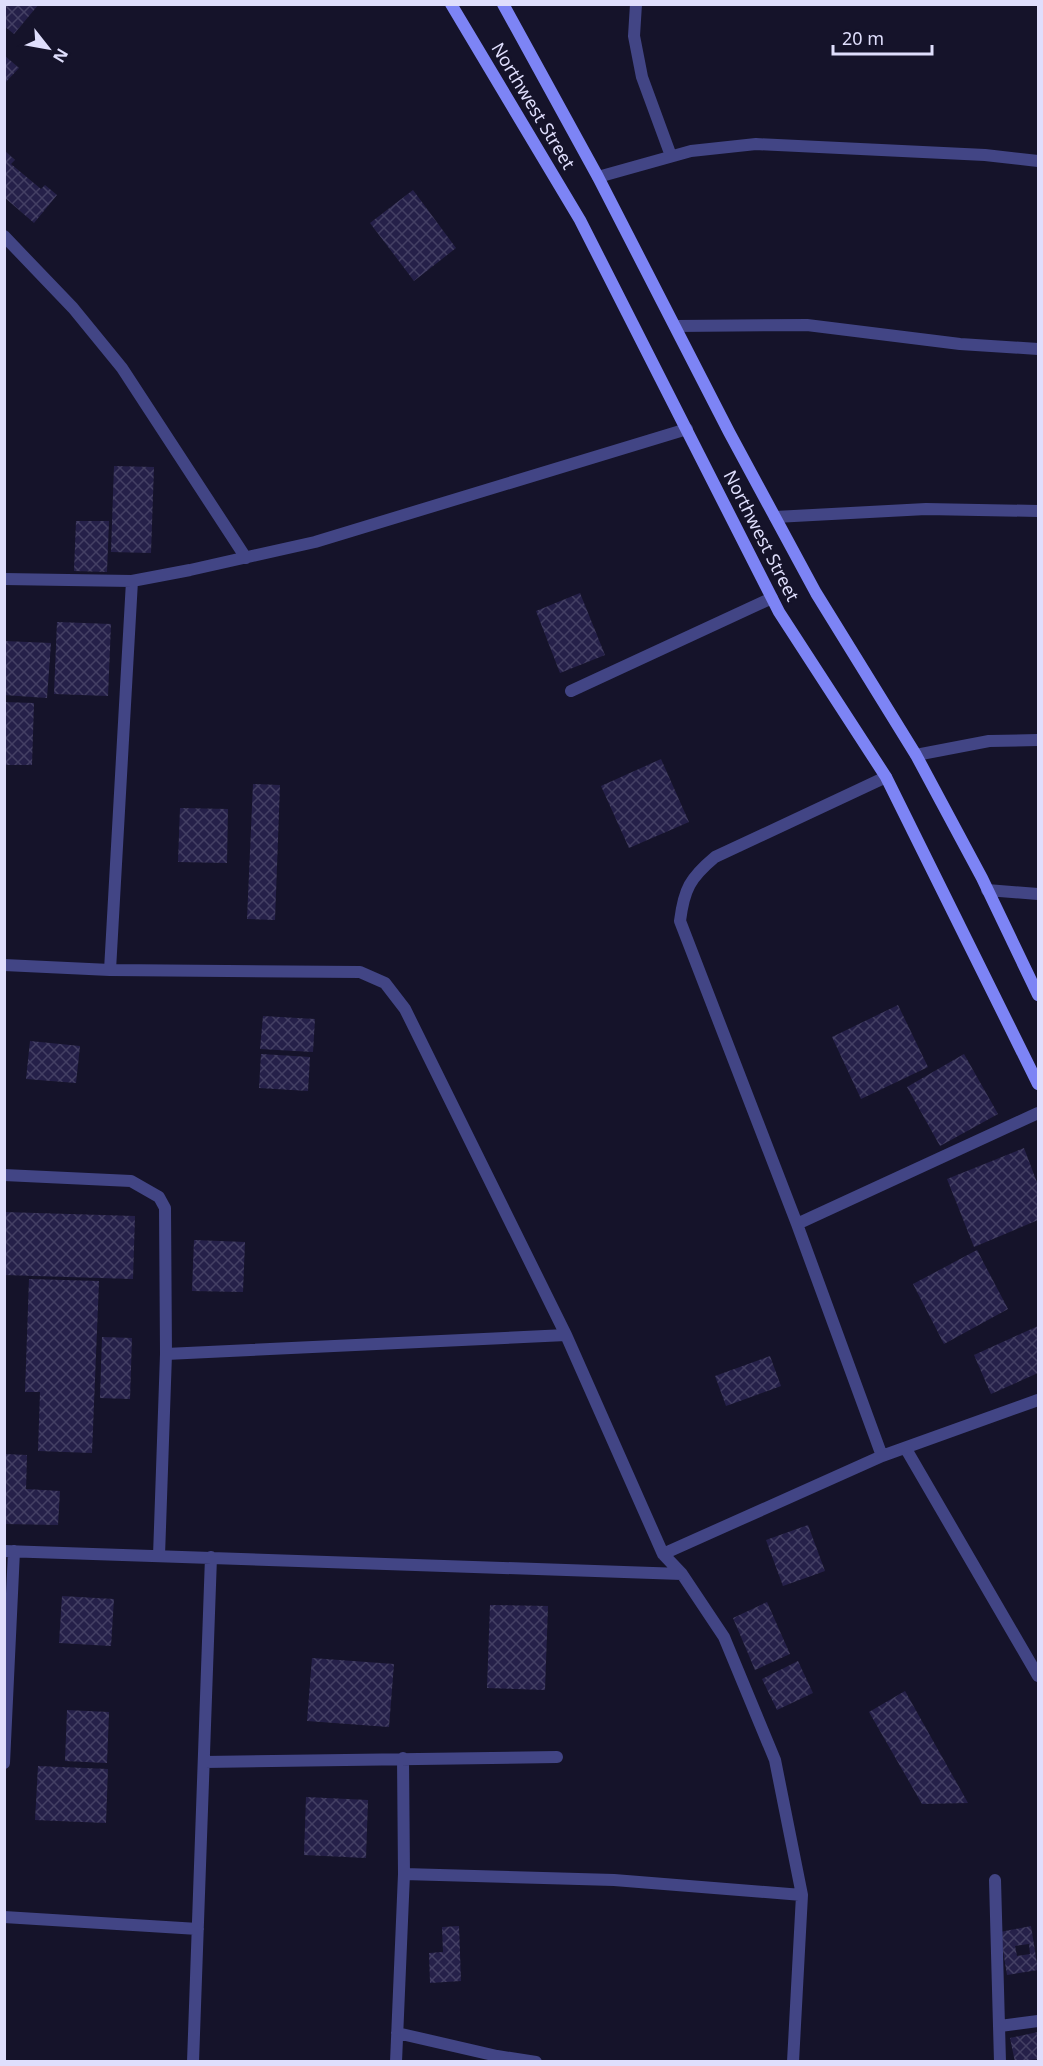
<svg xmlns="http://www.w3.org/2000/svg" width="1043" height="2066" viewBox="0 0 1043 2066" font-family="'Noto Sans',sans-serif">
  <defs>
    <pattern id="building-cross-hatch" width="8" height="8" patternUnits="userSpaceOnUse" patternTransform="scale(1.5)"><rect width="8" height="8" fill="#252049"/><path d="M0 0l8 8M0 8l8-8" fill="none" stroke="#444064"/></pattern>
  </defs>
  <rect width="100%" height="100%" fill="#15132a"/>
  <path fill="url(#building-cross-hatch)" fill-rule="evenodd" d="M4,4h35l-25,30 -10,-8z
    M4,55l15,13 -15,16z
    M4,150l11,10 -4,4 30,25 4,-4 12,10 -23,28 -30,-26z
    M413,190l43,58 -42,33 -44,-58z
    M114,466l40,1 -3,86 -40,-1z
    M76,521h33l-2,51 -33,-1z
    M580,593l25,62 -45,18 -24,-62z
    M57,622l54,2 -3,72 -54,-2z
    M4,641l47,2 -4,55 -43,-3z
    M4,702l30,1 -2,62h-28z
    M661,759l28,63 -60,26 -28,-62z
    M253,784l27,1 -5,135 -28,-1z
    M180,808l48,1 -1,54 -49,-1z
    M898,1005l30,62 -67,32 -29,-62z
    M263,1016l52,3 -2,33 -53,-3z
    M30,1041l50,5 -4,37 -50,-4z
    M261,1054l49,3 -2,34 -49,-3z
    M964,1054l34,60 -58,32 -33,-59z
    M1024,1148l14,37v35l-64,27 -27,-68z
    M4,1212l131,4 -2,63 -129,-4z
    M194,1240l51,2 -2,50 -51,-1z
    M977,1250l31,59 -64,35 -31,-60z
    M29,1279l70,2 -7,172 -54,-2 2,-59h-15z
    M1038,1326v47l-47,21 -17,-39z
    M102,1337l30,1 -2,61 -30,-1z
    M770,1356l11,30 -55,20 -11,-30z
    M4,1454l23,1 -1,34 34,2 -2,34 -54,-1z
    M808,1525l17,46 -42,15 -17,-46z
    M62,1596l52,3 -3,47 -52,-3z
    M767,1602l23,52 -35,16 -22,-52z
    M490,1605l58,1 -3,84 -58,-2z
    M312,1658l82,6 -5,63 -82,-6z
    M798,1661l15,32 -36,17 -15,-31z
    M905,1691l63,112 -46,1 -53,-92z
    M67,1710l42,2 -2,51 -42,-2z
    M38,1766l70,3 -2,54 -71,-3z
    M306,1797l62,3 -2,58 -62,-3z
    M459,1926l2,55 -31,2 -1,-30 14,-1 -1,-25z
    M1031,1926l7,44 -31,5 -7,-43zM1029,1944l1,10 -13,2 -2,-10z
    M1038,2032v27l-23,3 -5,-24z"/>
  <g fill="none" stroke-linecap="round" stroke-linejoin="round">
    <path stroke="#424585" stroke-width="12" d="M636,4l-2,32 8,41 29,79
      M598,177l93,-26 65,-7 229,11 53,6
      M4,236l69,72 49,60 124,190
      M675,326l132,-1 153,19 78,5
      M775,517l151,-8 112,2
      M4,579l128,2 58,-11 125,-28 372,-113
      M571,691l201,-93
      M916,755l73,-14 49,-1
      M987,890l51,4
      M4,965l106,5 250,2 25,11 20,26 161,326 97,219 19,20 42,63 51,123 27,135 -9,167
      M110,970l22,-389
      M4,1175l127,6 28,16 6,11 1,146 -7,202
      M797,1224l241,-111
      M166,1354l400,-19
      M906,1449l132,227
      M882,1456l-85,-232 -117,-303c4,-32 10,-43 35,-64l171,-80
      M4,1551l678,23
      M663,1554l219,-98 156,-56
      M204,1762l353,-5
      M4,1763l10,-212
      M404,1874l210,6 188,15
      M995,1880l5,182
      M4,1917l194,12
      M1000,2026l38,-5
      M397,2033l100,23 39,6
      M193,2062l18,-505
      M396,2062l8,-188 -1,-116"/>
    <path stroke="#7d84f5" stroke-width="12" d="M451,4l129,216 199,392 107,165 152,307
      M503,4l95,173 131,255 87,161 100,162 66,123 56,117"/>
  </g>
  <g text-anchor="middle" stroke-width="4.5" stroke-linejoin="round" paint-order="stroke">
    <g font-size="18" fill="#dfdefc" stroke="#15132a">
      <text transform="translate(533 106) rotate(59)" y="6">Northwest Street</text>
      <text transform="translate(761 536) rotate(63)" y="6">Northwest Street</text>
    </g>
  </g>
  <rect width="1043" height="2066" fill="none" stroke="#dfdefc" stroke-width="12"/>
  <g transform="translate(48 48) rotate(121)" stroke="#15132a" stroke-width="4.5" paint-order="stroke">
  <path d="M0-4.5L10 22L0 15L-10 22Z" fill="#dfdefc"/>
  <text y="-9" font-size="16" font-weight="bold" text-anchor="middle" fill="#dfdefc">N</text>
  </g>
  <path d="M833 45v9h99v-9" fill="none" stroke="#dfdefc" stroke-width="3"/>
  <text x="842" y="45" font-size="18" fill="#dfdefc" stroke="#15132a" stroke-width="4.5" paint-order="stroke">20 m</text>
</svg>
